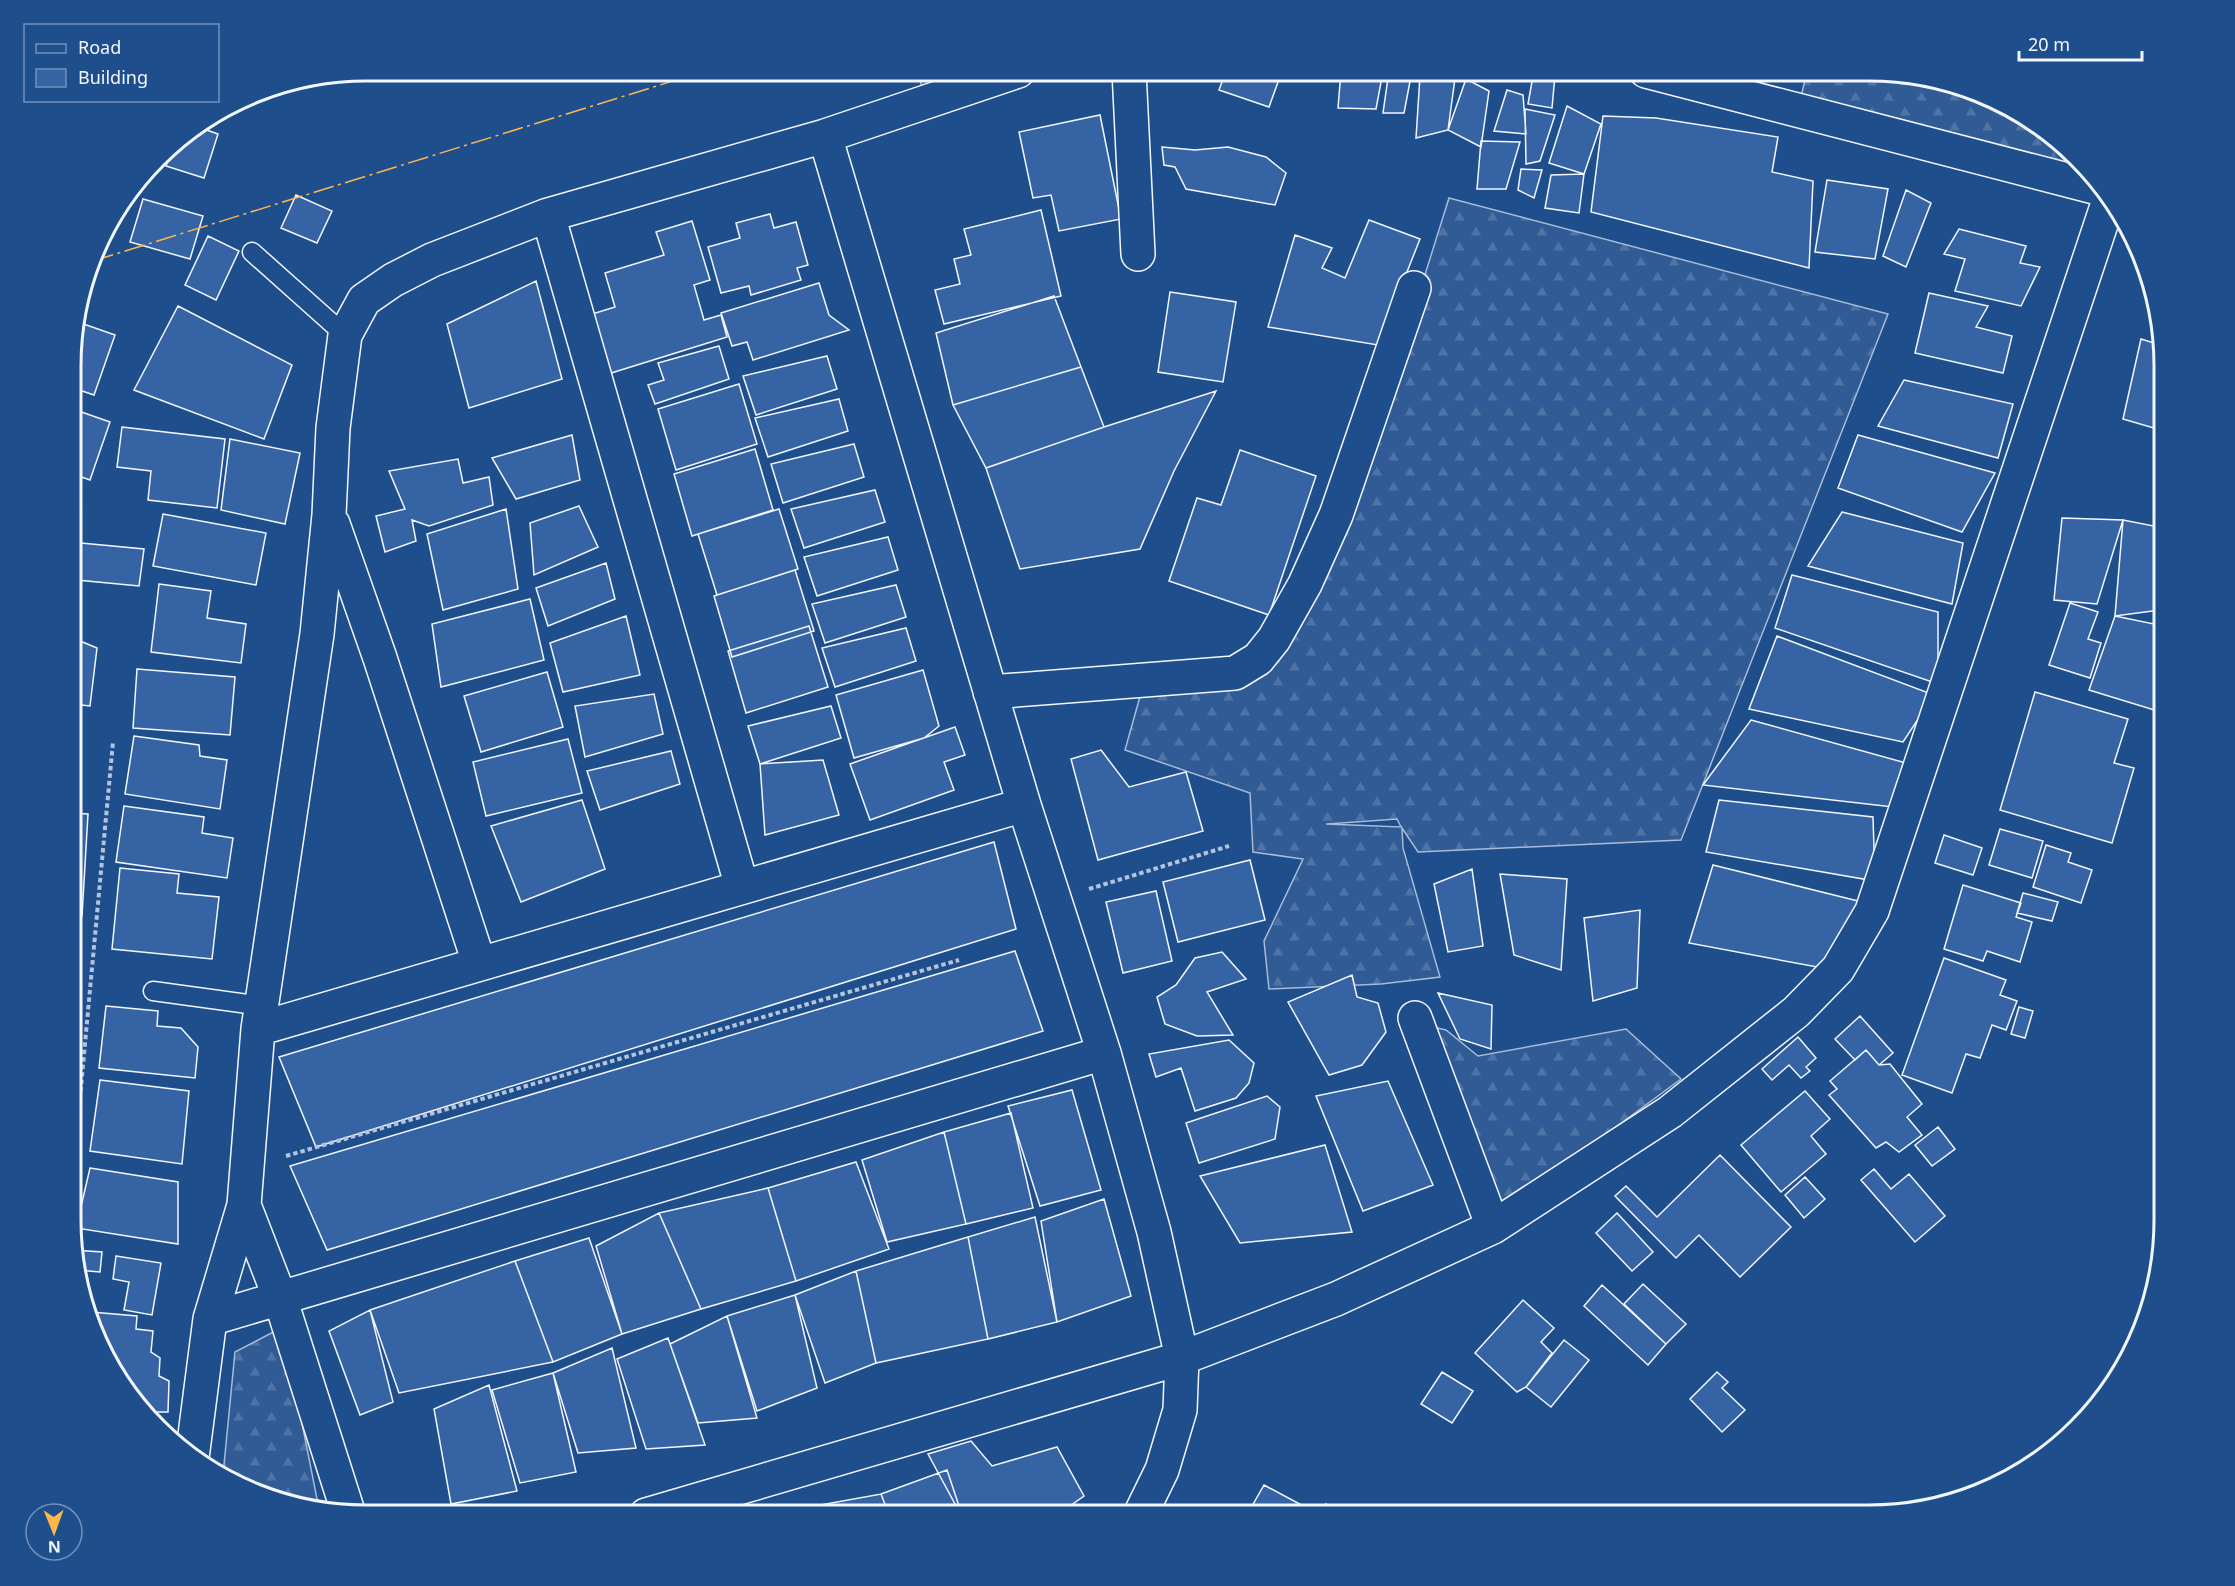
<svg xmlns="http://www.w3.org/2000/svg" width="2235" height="1586" viewBox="0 0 2235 1586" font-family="'Noto Sans',sans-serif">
  <defs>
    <pattern id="forest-firs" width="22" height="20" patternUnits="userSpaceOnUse" patternTransform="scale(1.5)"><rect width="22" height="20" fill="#305b95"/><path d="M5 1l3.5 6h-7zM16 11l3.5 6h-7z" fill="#4e73a5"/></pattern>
  </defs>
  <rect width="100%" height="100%" fill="#1f4e8c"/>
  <path fill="url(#forest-firs)" stroke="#a8bbd7" stroke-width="1.5" fill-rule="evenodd" d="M919,71h57l-54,19z
    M1807,71h81l76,15 85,45 49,57 -300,-78z
    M1449,198l439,116 -207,526 -263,12 -16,-24 1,20 37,129 -59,7 -112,5 -5,-48 39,-82 -50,-7 -3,-59 -125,-43 16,-57 137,-31 67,-132zM1397,819l4,8 -75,-3h1z
    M1433,1027l13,3 32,26 148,-27 55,50 -179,132z
    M283,1327l36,182 -48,-9 -48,-25 12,-123z"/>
  <path fill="#3563a3" stroke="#f2f6ff" stroke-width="1.5" d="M1226,71h56l-13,36 -50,-17z
    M1312,71h22l-1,5z
    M1341,71h27l14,6 -6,32 -38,-1z
    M1389,71h23l-8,42h-21z
    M1456,71l-8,59 -32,8 4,-62z
    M1555,75l-3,33 -24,-4 5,-28z
    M1466,79l23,12 -8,56 -33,-17z
    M1507,90l16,5 3,39 -32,-3z
    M1567,106l34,18 -17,50 -35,-11z
    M1525,109l30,6 -15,46 -14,3z
    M1100,115l21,104 -62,12 -8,-36 -18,3 -14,-66z
    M1603,116l53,2 122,19 -6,35 41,9 -4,87 -218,-56z
    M198,127l20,7 -14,44 -38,-12 7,-23z
    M1481,141l39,1 -14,47h-29z
    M1162,147l33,3 33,-3 38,10 20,16 -11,32 -89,-16 -11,-22 -11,-2z
    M1521,169l21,1 -8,28 -16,-8z
    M1584,174l-5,39 -34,-5 6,-33z
    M1827,180l61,9 -13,70 -60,-7z
    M1906,190l25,13 -25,64 -23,-11z
    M296,195l36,16 -15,32 -36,-15z
    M143,199l60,17 -13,43 -60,-17z
    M1041,210l20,86 -117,28 -9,-34 25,-6 -6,-25 17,-4 -7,-26z
    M770,214l4,14 22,-6 12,43 -11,3 4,12 -50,15 -2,-9 -28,7 -13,-46 32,-9 -4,-15z
    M1369,220l51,19 -42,106 -110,-18 27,-92 37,13 -10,20 23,10z
    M692,221l18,59 -16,5 10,35 17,-5 6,22 -119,37 -19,-59 26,-8 -10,-34 59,-18 -8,-23z
    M1959,229l67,17 -6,17 20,4 -19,39 -66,-15 10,-32 -21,-5z
    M208,236l31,15 -23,49 -31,-15z
    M536,281l26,98 -93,29 -22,-84z
    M819,283l10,32 20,15 -96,30 -6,-18 -15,4 -11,-33z
    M1170,292l66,10 -13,80 -65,-10z
    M1929,293l59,13 -12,21 36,9 -9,37 -88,-20z
    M1054,296l27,71 -128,38 -17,-72z
    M178,306l114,59 -28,74 -130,-49z
    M75,321l40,14 -21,60 -21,-7v-60z
    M2141,339l23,7v85l-41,-12z
    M719,346l10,33 -74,25 -7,-19 16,-5 -6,-17z
    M827,356l10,33 -81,26 -13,-39z
    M1081,367l23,60 -118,41 -33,-63z
    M1904,380l109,24 -15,54 -120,-32z
    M739,384l18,60 -81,26 -18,-61z
    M1216,391l-42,80 -34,78 -120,20 -34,-101 118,-41z
    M839,399l9,32 -80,26 -13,-39z
    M73,409l37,13 -20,58 -17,-6z
    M122,427l103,12 -8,69 -69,-8 3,-29 -34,-4z
    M572,435l8,45 -64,19 -24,-41z
    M1858,435l137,38 -33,59 -124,-44z
    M230,439l70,14 -15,71 -64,-14z
    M854,444l10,33 -81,26 -12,-39z
    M755,449l18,61 -81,26 -18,-62z
    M1240,450l76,26 -47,139 -100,-34 28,-83 24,7z
    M458,459l5,24 26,-6 4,28 -64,21 -17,-6 4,21 -31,11 -9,-36 29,-7 -16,-38z
    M875,490l10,32 -81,26 -13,-39z
    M579,506l19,41 -64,28 -4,-52z
    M506,509l12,80 -75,21 -16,-76z
    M779,509l19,60 -81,26 -19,-61z
    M1842,512l121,31 -11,61 -144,-38z
    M163,514l103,19 -10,52 -103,-19z
    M2062,518l61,2 -26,84 -43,-4z
    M2123,520l41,8v72l-4,10 -45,6z
    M888,537l10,33 -81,26 -13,-39z
    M81,543l63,6 -5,37 -62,-6z
    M606,563l9,36 -67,27 -12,-38z
    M795,570l19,61 -82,26 -18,-61z
    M1792,575l146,37v72l-163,-56z
    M159,584l52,7 -4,27 39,6 -5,39 -90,-11z
    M896,585l10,32 -81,26 -13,-39z
    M530,599l14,61 -103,27 -9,-63z
    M2070,603l28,9 -10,27 13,4 -11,35 -41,-13z
    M626,616l14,59 -77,17 -13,-49z
    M2115,616l49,10v87l-75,-23z
    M809,626l19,61 -82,26 -18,-62z
    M906,628l10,33 -81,26 -13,-39z
    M1777,636l157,59 -31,47 -154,-33z
    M73,638l24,10 -7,58 -17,-2z
    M137,669l98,8 -5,58 -97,-7z
    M923,670l16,56 -15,12 -70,20 -18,-63z
    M547,672l16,55 -82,25 -17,-56z
    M2035,692l93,27 -14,44 20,5 -22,75 -112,-33z
    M654,694l9,40 -78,23 -10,-51z
    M831,706l10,32 -81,26 -12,-38z
    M1751,720l155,43 -13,44 -190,-22z
    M955,727l10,28 -21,7 10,28 -84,30 -20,-56z
    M134,736l65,9 1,11 27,4 -7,49 -95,-15z
    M568,739l14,54 -96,23 -13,-54z
    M1101,750l28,37 57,-15 17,59 -105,29 -27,-101z
    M671,751l9,33 -80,26 -13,-39z
    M823,760l16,55 -74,20 -5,-71z
    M582,800l23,69 -84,33 -30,-76z
    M1719,800l154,17 2,64 -169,-29z
    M124,806l80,11 -2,16 31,5 -6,40 -111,-16z
    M73,813l15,1 -6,102 -9,-1z
    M2000,829l43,12 -11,37 -43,-13z
    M1944,835l38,13 -9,27 -38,-12z
    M994,842l22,87 -700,218 -37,-90z
    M2046,845l25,8 -3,9 24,8 -11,33 -48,-16z
    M1250,860l15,60 -87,22 -15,-60z
    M1713,865l149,37 -34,67 -139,-26z
    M120,868l59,6 -2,19 42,4 -7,62 -100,-10z
    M1472,869l11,77 -35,6 -14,-68z
    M1500,874l67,5 -6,91 -47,-15z
    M1963,885l58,18 -5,14 16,5 -12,40 -33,-11 -4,10 -39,-12z
    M1156,891l16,70 -49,12 -17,-71z
    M2023,893l35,9 -6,19 -35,-8z
    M1640,910l-3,78 -44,13 -9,-83z
    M1015,951l28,80 -716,219 -37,-84z
    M1222,952l24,27 -39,13 26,43 -36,1 -32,-12 -8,-27 19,-12 19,-27z
    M1944,958l62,22 -6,15 17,6 -11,29 -14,-5 -12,33 -14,-4 -14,39 -50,-18z
    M1352,975l5,22 21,6 8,29 -24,33 -33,10 -41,-73z
    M1438,993l54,12 -1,44 -31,-10z
    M106,1006l52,5 -1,15 24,2 17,19 -3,31 -96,-10z
    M2019,1007l14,4 -8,27 -14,-4z
    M1860,1016l33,37 -14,12 -13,-15 -11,10 -20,-21z
    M1798,1037l18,21 -10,9 4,4 -9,7 -12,-13 -17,15 -10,-11z
    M1229,1040l25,23 -5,20 -13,15 -41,13 -14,-43 -25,9 -7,-23z
    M1866,1050l13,15 11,-1 32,40 -15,13 15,18 -23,17 -13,-10 -10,6 -47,-53 8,-6 -7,-8z
    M100,1080l89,11 -7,73 -92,-13z
    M1388,1081l45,104 -70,26 -47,-115z
    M1072,1090l29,100 -61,16 -32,-100z
    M1805,1091l25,28 -19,17 15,18 -45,38 -40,-47z
    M1267,1096l13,11 -5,32 -76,24 -13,-40z
    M1011,1113l22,95 -67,16 -22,-92z
    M1938,1127l17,22 -23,17 -17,-21z
    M944,1132l22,92 -79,18 -25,-82z
    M1325,1145l27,87 -112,11 -40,-67z
    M1720,1155l71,72 -51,50 -41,-42 -23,23 -61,-62 11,-10 31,31z
    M856,1162l33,87 -93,32 -28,-93z
    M90,1168l88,14v62l-102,-16z
    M1874,1169l17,20 18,-15 36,42 -30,26 -54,-62z
    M1805,1177l20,22 -21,19 -19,-23z
    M768,1188l28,93 -95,28 -42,-96z
    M1104,1199l27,97 -74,26 -16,-101z
    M659,1213l42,96 -79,25 -26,-88z
    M1617,1213l36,39 -21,19 -36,-38z
    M1035,1217l22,105 -69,17 -20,-102z
    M968,1237l20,102 -112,24 -20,-92z
    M589,1238l33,96 -69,28 -38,-101z
    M73,1250l29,2 -2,20 -23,-2 -4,-12z
    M116,1256l45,7 -9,52 -28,-5 5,-28 -16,-3z
    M515,1261l38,101 -154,31 -29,-83z
    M856,1271l20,92 -51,20 -30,-88z
    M1643,1284l43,40 -20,20 -42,-40z
    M1602,1285l64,59 -18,21 -64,-59z
    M795,1295l22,93 -60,23 -30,-95z
    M1523,1300l31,28 -13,14 11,11 -26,34 -9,5 -42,-39z
    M370,1310l23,92 -33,13 -31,-84z
    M91,1312l46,4 -1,13 17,2 -2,21 9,6 -1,18 10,5 -1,31h-19l-39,-44z
    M727,1316l30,102 -59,5 -28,-79z
    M668,1338l37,107 -59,4 -29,-90z
    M1564,1340l25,20 -38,47 -25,-20z
    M612,1348l24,100 -58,5 -25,-80z
    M1442,1372l31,19 -21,32 -31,-19z
    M1717,1372l11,10 -6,6 23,22 -23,22 -32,-33z
    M553,1373l23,99 -56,11 -28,-93z
    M489,1385l28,106 -66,13 -17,-95z
    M971,1441l21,25 65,-19 27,49 -27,19h-96l-33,-61z
    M947,1470l15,45h-73l-8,-21z
    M1264,1485l56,30h-73z
    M881,1494l8,21h-88l-3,-6z
    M1326,1504l21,11h-27z
    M798,1509l3,6h-24z"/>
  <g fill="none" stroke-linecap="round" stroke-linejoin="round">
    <g stroke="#f2f6ff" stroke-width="21">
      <path id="lane" d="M252,252l93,83
        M153,991l109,15"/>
    </g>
    <g stroke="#f2f6ff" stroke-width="36">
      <path id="street" d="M1129,71l9,183
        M1646,71l452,117
        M825,136l199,669 80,248 50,179 28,126 -2,52 -18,60 -22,45
        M548,215l194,672
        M333,524l47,134 99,305
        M990,692l245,-19 23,-14 16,-20 31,-55 31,-69 78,-227
        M1415,1018l78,209
        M258,1029l766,-224
        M244,1205l36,93 69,217
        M210,1319l894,-266
        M192,1458l18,-139 34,-114 14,-176 59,-395 12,-119 4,-87 12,-93 19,-35 29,-20 39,-20 116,-45 277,-79 193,-65
        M646,1515l536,-157 154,-59 157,-72 177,-115 126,-100 42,-43 34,-58 237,-711"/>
    </g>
    <path stroke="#b3c4dc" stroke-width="4" stroke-dasharray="4.5 3" stroke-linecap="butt" d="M1089,889l140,-43
      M73,1151l5,-32 35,-377
      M286,1156l673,-196"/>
    <use href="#lane" stroke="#1f4e8c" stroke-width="18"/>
    <use href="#street" stroke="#1f4e8c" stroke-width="33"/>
    <path stroke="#ffb74d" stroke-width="1.5" stroke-dasharray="21 4.5 3 4.5" stroke-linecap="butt" d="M93,261l612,-190"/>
  </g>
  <path d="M0 0H2235V1586H0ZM366 81H1869A285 285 0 0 1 2154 366V1220A285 285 0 0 1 1869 1505H366A285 285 0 0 1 81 1220V366A285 285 0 0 1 366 81Z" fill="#1f4e8c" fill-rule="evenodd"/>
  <path fill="none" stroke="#f2f6ff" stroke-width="3" d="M366 81H1869A285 285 0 0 1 2154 366V1220A285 285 0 0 1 1869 1505H366A285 285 0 0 1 81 1220V366A285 285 0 0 1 366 81Z"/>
  <rect x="24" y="24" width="195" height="78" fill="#1f4e8c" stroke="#7391ba" stroke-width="1.5"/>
  <rect x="36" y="44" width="30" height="9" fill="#1f4e8c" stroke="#7391ba" stroke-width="1.5"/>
  <text x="78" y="54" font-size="18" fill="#f2f6ff">Road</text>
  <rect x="36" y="69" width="30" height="18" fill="#3563a3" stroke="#7391ba" stroke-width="1.5"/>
  <text x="78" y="84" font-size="18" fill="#f2f6ff">Building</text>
  <g transform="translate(54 1532) rotate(179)"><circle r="28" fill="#1f4e8c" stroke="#7391ba" stroke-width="1.5"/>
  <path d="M0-4.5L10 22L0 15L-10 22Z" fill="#ffb74d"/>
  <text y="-9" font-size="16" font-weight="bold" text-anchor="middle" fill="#f2f6ff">N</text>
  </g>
  <path d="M2019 51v9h123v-9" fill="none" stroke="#f2f6ff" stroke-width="3"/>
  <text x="2028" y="51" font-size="18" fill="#f2f6ff" stroke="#1f4e8c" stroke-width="4.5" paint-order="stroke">20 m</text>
</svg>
